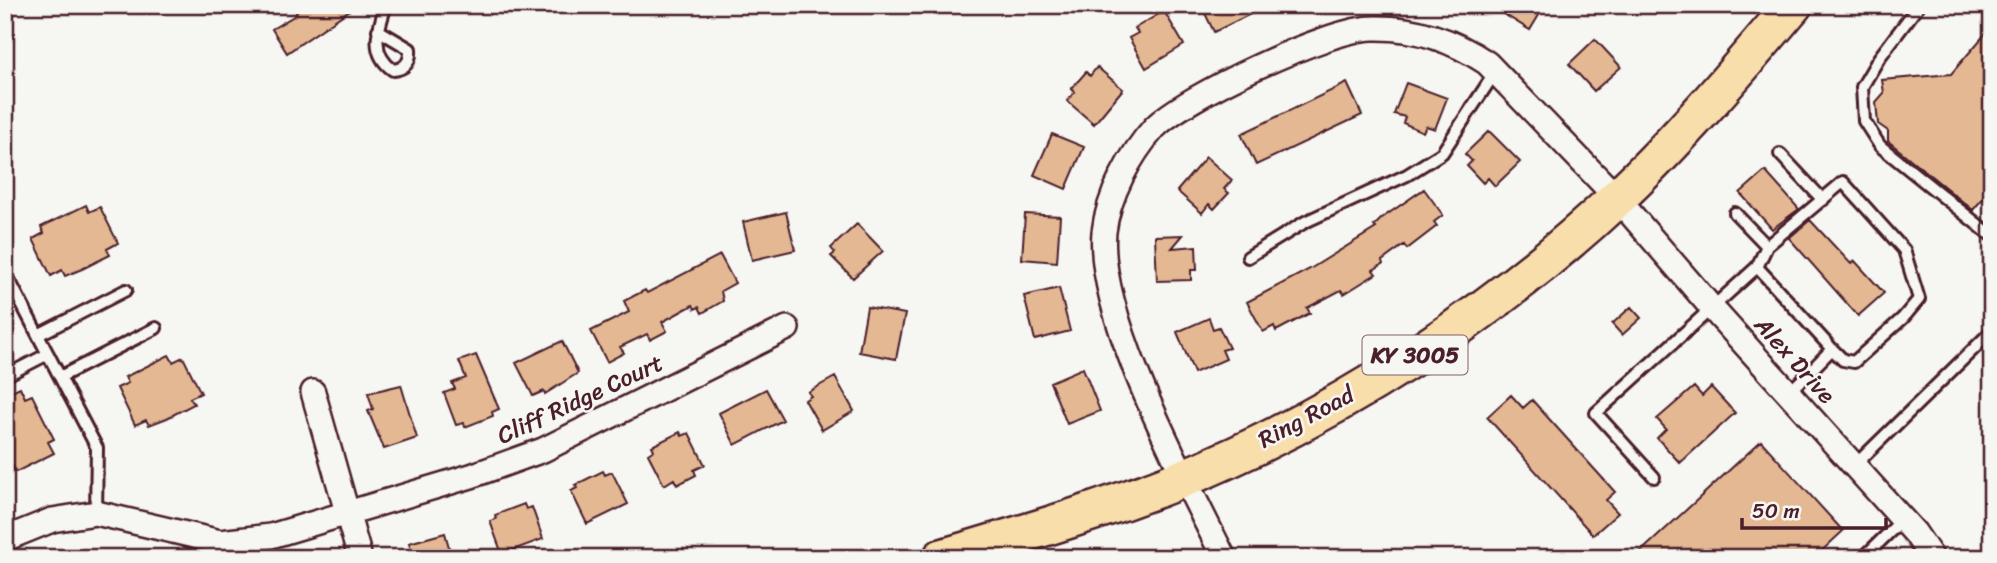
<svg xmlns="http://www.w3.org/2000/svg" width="1997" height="563" viewBox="0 0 1997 563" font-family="Sriracha,sans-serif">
  <rect width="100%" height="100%" fill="#f6f6f2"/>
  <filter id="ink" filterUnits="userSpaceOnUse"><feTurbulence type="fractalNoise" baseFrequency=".0143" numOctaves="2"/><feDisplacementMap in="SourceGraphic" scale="14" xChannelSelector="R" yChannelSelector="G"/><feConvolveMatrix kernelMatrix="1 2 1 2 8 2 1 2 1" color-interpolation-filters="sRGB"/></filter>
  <g filter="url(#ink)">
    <path fill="#e3b893" stroke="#4a1f2b" stroke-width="2" d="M293,5h64l-70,48 -15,-24 25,-15z
      M1201,5h68l-55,27z
      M1489,5h56l-15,25z
      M1164,11l20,34 -38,23 -17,-30 9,-5 -3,-5z
      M1992,26v162l-19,22 -85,-69v-10l-10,-7 -2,-22 8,-9 -2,-13 69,-6z
      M1595,39l26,28 -27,24 -25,-27z
      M1097,67l26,22 -29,35 -27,-23 8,-9 -4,-3 15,-17 4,4z
      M1347,83l15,32 -106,50 -15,-31z
      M1406,83l41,15 -12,31 -9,-3 -3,6 -20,-9 2,-6 -11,-3z
      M1489,131l31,31 -25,24 -7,-8 -5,5 -16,-17 5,-5 -7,-7z
      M1052,134l32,13 -18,42 -32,-14z
      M1206,157l26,23 -8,9 5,4 -15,16 -5,-5 -7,9 -25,-22z
      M1765,171l34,38 -27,20 -32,-36z
      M1424,189l19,26 -9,7 3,4 -30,23 -3,-4 -22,16 1,3 -10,6 3,4 -32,20 -3,-4 -34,18 3,5 -34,18 -2,-5 -11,6 -16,-30 63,-33 66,-41 -2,-2 8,-8z
      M86,205l3,7 11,-5 18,36 -11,6 3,6 -28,14 -17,7 -3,-6 -11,6 -18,-37 11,-6 -3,-6z
      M786,212l9,38 -43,10 -9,-38z
      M1025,214l35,2 -3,46 -35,-3z
      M1810,220l41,44 4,-3 29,32 -26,23 -69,-78z
      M857,224l26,27 -30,27 -22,-22 4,-3 -4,-5z
      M1183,235l-11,13 24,-2 1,24h-6v10l-34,1 -2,-45z
      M720,255l15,28 -14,8 2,10 -21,12 -3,-6 -4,2 -2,-4 -31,17 5,9 -17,9 -3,-6 -27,13 4,6 -17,9 -16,-31 38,-19 -5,-11 21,-11 2,3z
      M1059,288l11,43 -35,9 -11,-44z
      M867,307l38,7 -9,45 -37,-7z
      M1631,307l10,11 -19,17 -10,-11z
      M1209,318l4,11 6,-2 10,21 -7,2 4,9 -32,14 -17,-41z
      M562,341l16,32 -33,21 -1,-3 -11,5 -17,-33z
      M169,355l4,7 10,-5 18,36 -11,5 4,6 -27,14 -18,7 -3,-5 -11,5 -18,-37 11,-5 -3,-6z
      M476,355l23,54 -7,3 1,4 -28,11 -1,-4 -8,2 -12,-32 11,-4 -3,-6 14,-5 -7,-17z
      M1083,368l17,43 -33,13 -17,-42z
      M835,377l19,34 -32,19 -17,-30 6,-4 -3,-4z
      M401,385l16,53 -33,11 -16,-38 5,-2 -5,-16z
      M20,387l5,11 7,-3 22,44 -6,3 6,11 -38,19 -6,-11 -5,2v-69z
      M1694,387l8,9 9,-9 24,26 -55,50 -23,-25 9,-9 -9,-10z
      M766,389l17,31 -48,25 -16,-32z
      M1511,395l12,13 9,-8 83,92 -9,8 12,13 -25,22 -106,-118z
      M680,432l2,4 7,-3 16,32 -11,5 2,5 -19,10 -3,-6 -10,6 -16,-31 6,-4 -2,-4z
      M1761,441l82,90 -29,27h-180z
      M603,471l2,4 7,-3 16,32 -41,20 -16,-33 6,-3 -2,-3z
      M524,504l2,5 6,-2 11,32 -41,15 -12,-33 6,-2 -1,-4z
      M445,533l7,25h-38l-5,-15z"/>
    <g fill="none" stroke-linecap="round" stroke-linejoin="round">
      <g stroke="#4a1f2b" stroke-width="16">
        <path id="lane" d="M1919,5l-40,53 -17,29 2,34 16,25 112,90
          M378,30l32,19c1,13 -5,20 -17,21 -24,-17 -15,-40 -7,-65
          M1780,154l43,46
          M1735,213l32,33
          M1248,257l57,-35 102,-47 35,-22 54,-82
          M1757,267l75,82
          M5,272l92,176 -1,65
          M38,335l88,-45
          M5,376l43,-22
          M60,377l96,-49
          M1855,465l137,-134
          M1654,477l-58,-64 161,-146 10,-21 76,-64 61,68 15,49 -16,19 -49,44 -11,-2 -11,-11 -43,44
          M242,541l4,17
          M1863,558l40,-39"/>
      </g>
      <g stroke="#4a1f2b" stroke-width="28">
        <path id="street" d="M313,392l47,166
          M5,539l47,-19 44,-7 124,29 51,-6 200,-60 72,-26 244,-122
          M1224,558c-38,-78 -128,-242 -120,-326 4,-36 26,-77 50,-104 29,-31 176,-100 219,-100 41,-1 80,12 114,35l130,135 94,109 204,226 17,25"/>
      </g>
      <g stroke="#4a1f2b" stroke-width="42">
        <path id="primary" d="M942,558c81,-24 163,-48 242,-80 158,-65 309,-164 434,-281 63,-59 119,-126 175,-192"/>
      </g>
      <use href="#lane" stroke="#f6f6f2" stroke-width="10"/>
      <use href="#street" stroke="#f6f6f2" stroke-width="23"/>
      <use href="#primary" stroke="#f8deab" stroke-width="37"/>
    </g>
  </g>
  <g text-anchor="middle" stroke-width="5" stroke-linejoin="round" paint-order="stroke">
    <rect fill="#f6f6f2" stroke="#7e6067" stroke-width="2" x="1362.5" y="335.5" width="105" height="39" rx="5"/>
    <g font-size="23" font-weight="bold" fill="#4a1f2b">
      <text x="1415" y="363">KY 3005</text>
    </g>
    <g font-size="24" fill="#4a1f2b" stroke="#f6f6f2">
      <text transform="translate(1795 360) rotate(48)" y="8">Alex Drive</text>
      <text transform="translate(580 399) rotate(-25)" y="8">Cliff Ridge Court</text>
      <text transform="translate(1306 417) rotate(-28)" y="8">Ring Road</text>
    </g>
  </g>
  <rect width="1997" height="563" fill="none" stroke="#f6f6f2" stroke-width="28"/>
  <rect x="14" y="14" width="1969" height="535" fill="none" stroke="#4a1f2b" stroke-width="2.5" filter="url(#ink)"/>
  <path d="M1742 518v10h144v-10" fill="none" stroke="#4a1f2b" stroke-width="3.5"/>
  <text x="1752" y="518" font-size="21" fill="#4a1f2b" stroke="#f6f6f2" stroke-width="5" paint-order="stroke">50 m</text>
</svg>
